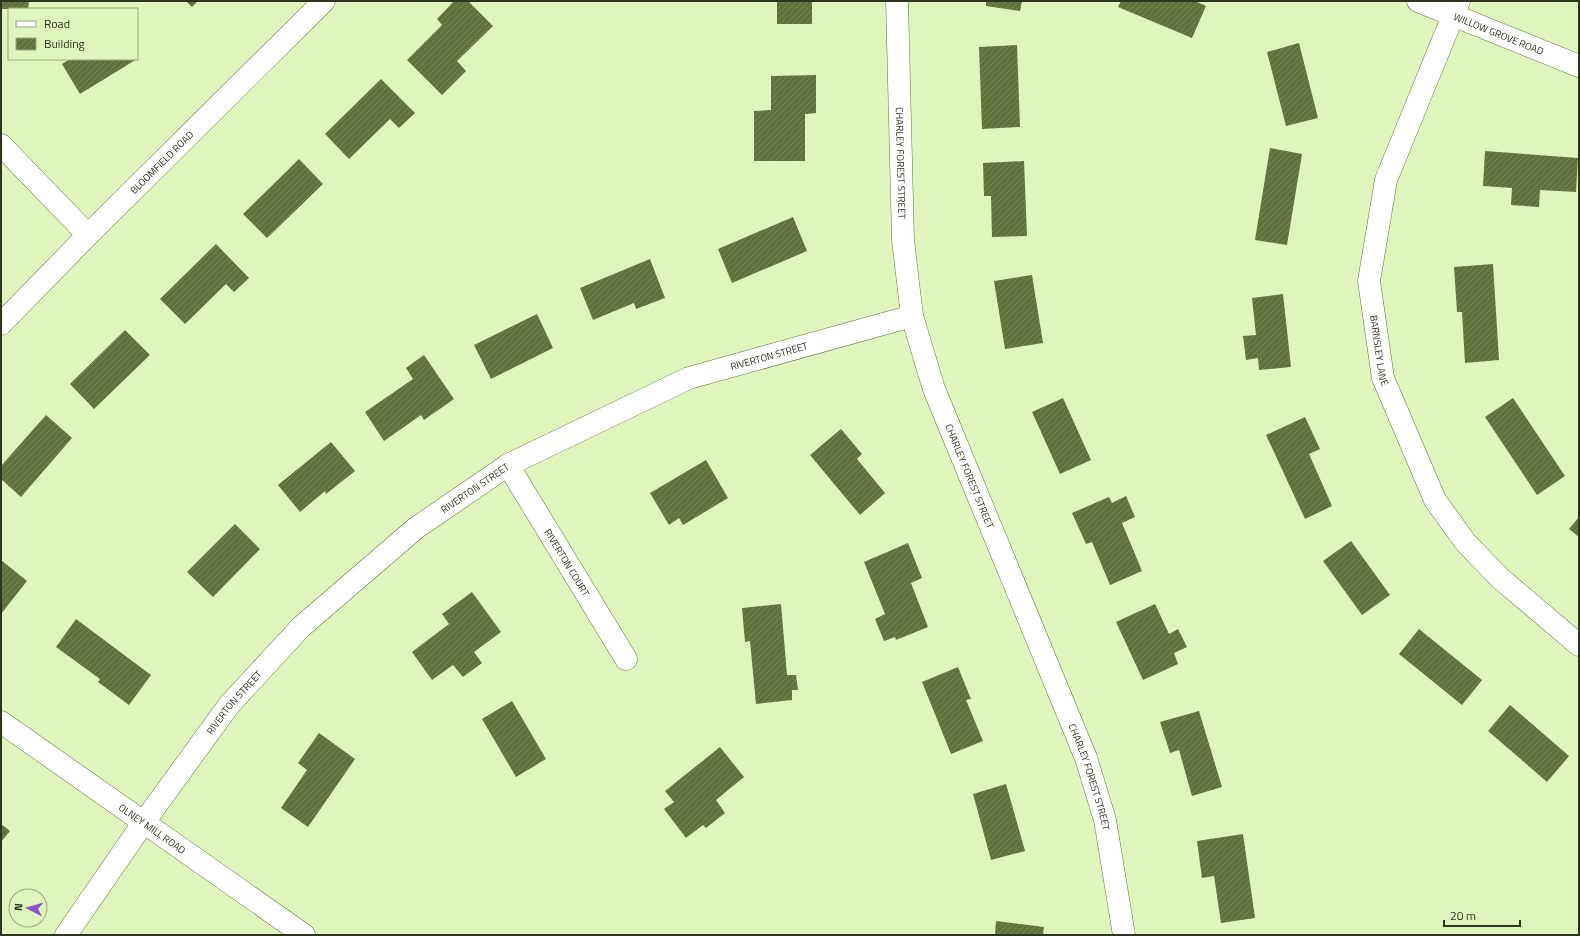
<svg xmlns="http://www.w3.org/2000/svg" width="1580" height="936" viewBox="0 0 1580 936" font-family="'Titillium Web',sans-serif">
  <defs>
    <pattern id="building-hatch" width="6" height="6" patternUnits="userSpaceOnUse"><rect width="6" height="6" fill="#60713c"/><path d="M-1 1l2-2M0 6l6-6M5 7l2-2" fill="none" stroke="#78855c"/></pattern>
  </defs>
  <rect width="100%" height="100%" fill="#e0f5bb"/>
  <path fill="url(#building-hatch)" d="M1,1h28l-1,8h-27z
    M186,1h12l-6,6z
    M454,1h14l25,25 -36,35 9,10 -24,24 -35,-35 35,-35 -5,-6z
    M777,1h35v23h-35z
    M986,1h36l-2,10 -34,-5z
    M1121,1h74l11,5 -14,32 -74,-31z
    M1299,43l19,75 -32,8 -19,-74z
    M1017,45l3,82 -38,2 -3,-82z
    M70,59h67l-57,35 -18,-30z
    M816,75v38l-11,1v47h-51v-50l17,-1v-34z
    M381,79l34,34 -16,15 -9,-9 -41,40 -24,-25z
    M1270,148l32,6 -15,91 -32,-5z
    M1485,151l93,7 -2,34 -36,-2 -1,17 -28,-2 1,-17 -29,-2z
    M299,159l24,25 -56,54 -24,-24z
    M1024,161l3,75 -35,1 -1,-41h-7l-1,-33z
    M793,217l14,34 -75,32 -14,-34z
    M216,244l33,34 -15,14 -8,-8 -41,40 -25,-25z
    M650,259l15,39 -29,11 -2,-6 -41,17 -13,-32z
    M1493,264l6,96 -34,3 -3,-51h-5l-3,-45z
    M1032,275l11,68 -38,6 -11,-68z
    M1283,294l8,73 -32,3 -1,-12 -12,2 -3,-24 13,-1 -4,-37z
    M537,314l16,34 -62,31 -17,-34z
    M125,330l25,25 -56,54 -24,-25z
    M424,355l30,44 -30,21 -3,-5 -37,26 -19,-29 48,-33 -7,-11z
    M1063,398l28,62 -31,14 -28,-62z
    M1513,398l52,78 -28,19 -52,-78z
    M46,415l26,23 -51,59 -20,-18v-13z
    M1305,417l15,32 -11,5 23,52 -27,13 -39,-84z
    M841,429l21,25 -5,5 28,34 -25,22 -50,-60z
    M331,442l24,29 -29,23 -1,-3 -25,21 -22,-27z
    M706,460l22,38 -45,27 -4,-7 -10,7 -19,-32z
    M1126,496l9,21 -13,6 20,48 -32,14 -18,-43 -6,2 -14,-31 37,-16 3,6z
    M1579,517v20l-10,-8z
    M235,524l25,25 -47,48 -26,-25z
    M1351,541l39,54 -28,20 -39,-54z
    M908,543l14,35 -11,5 17,44 -32,13 -1,-3 -11,4 -9,-22 10,-5 -21,-52z
    M1,560l26,21 -26,33z
    M472,592l29,40 -27,20 8,11 -19,14 -10,-12 -21,15 -20,-28 37,-28 -7,-10z
    M781,604l6,71h9l2,15h-6v10l-36,4 -6,-63 -5,1 -3,-34z
    M1155,604l14,30 9,-5 9,18 -13,6 4,11 -35,16 -27,-58z
    M76,619l75,56 -22,30 -31,-23 2,-3 -44,-32z
    M1419,629l63,51 -20,25 -63,-51z
    M958,667l13,32 -5,1 17,41 -32,13 -29,-72z
    M512,701l34,58 -30,18 -34,-58z
    M1510,705l59,51 -22,26 -59,-51z
    M1199,711l23,76 -30,9 -13,-46 -9,3 -10,-31z
    M319,733l36,26 -47,68 -27,-19 26,-38 -9,-7z
    M720,747l24,30 -28,23 9,13 -19,15 -3,-3 -17,13 -22,-29 10,-7 -9,-11z
    M1006,784l19,67 -34,9 -18,-66z
    M1,824l9,7 -9,11z
    M1243,834l12,84 -34,5 -7,-47 -12,2 -5,-37z
    M996,921l48,6 -1,8h-48z"/>
  <g fill="none" stroke-linecap="round" stroke-linejoin="round">
    <g stroke="#62733e" stroke-width="23">
      <g id="street">
        <path id="s1" d="M897,1l6,239 9,76 22,73 152,369 19,62 19,115"/>
        <path id="s2" d="M1418,1l161,65"/>
        <path id="s3" d="M1459,1l-73,179 -17,101 14,97 52,122 31,43 35,36 78,66"/>
        <path d="M1,145l87,90"/>
        <path id="s4" d="M1,324l87,-89 236,-234"/>
        <path id="s5" d="M508,465l118,194"/>
        <path id="s6" d="M1,722l303,213"/>
        <path id="s7" d="M66,935l78,-113 85,-117 72,-78 115,-99 92,-63 181,-87 223,-62"/>
      </g>
    </g>
    <use href="#street" stroke="#fff" stroke-width="22"/>
  </g>
  <g text-anchor="middle" stroke-width="4" stroke-linejoin="round" paint-order="stroke">
    <g font-size="10" fill="#2e351f" stroke="#e0f5bb">
      <text dy="4" stroke="none"><textPath href="#s2" startOffset="87">WILLOW GROVE ROAD</textPath></text>
      <text dy="4" stroke="none"><textPath href="#s4" startOffset="228">BLOOMFIELD ROAD</textPath></text>
      <text dy="4" stroke="none"><textPath href="#s1" startOffset="162">CHARLEY FOREST STREET</textPath></text>
      <text dy="4" stroke="none"><textPath href="#s3" startOffset="366">BARNSLEY LANE</textPath></text>
      <text dy="4" stroke="none"><textPath href="#s7" startOffset="935">RIVERTON STREET</textPath></text>
      <text dy="4" stroke="none"><textPath href="#s1" startOffset="486">CHARLEY FOREST STREET</textPath></text>
      <text dy="4" stroke="none"><textPath href="#s7" startOffset="611">RIVERTON STREET</textPath></text>
      <text dy="4" stroke="none"><textPath href="#s5" startOffset="114">RIVERTON COURT</textPath></text>
      <text dy="4" stroke="none"><textPath href="#s7" startOffset="287">RIVERTON STREET</textPath></text>
      <text dy="4" stroke="none"><textPath href="#s1" startOffset="810">CHARLEY FOREST STREET</textPath></text>
      <text dy="4" stroke="none"><textPath href="#s6" startOffset="185">OLNEY MILL ROAD</textPath></text>
    </g>
  </g>
  <rect width="1580" height="936" fill="none" stroke="#2e351f" stroke-width="4"/>
  <rect x="8" y="8" width="130" height="52" fill="#e0f5bb" stroke="#99a87d"/>
  <rect x="16" y="21" width="20" height="6" fill="#ffffff" stroke="#99a87d"/>
  <text x="44" y="28" font-size="12" fill="#2e351f">Road</text>
  <rect x="16" y="38" width="20" height="12" fill="url(#building-hatch)" stroke="#99a87d"/>
  <text x="44" y="48" font-size="12" fill="#2e351f">Building</text>
  <g transform="translate(28 908) rotate(276)"><circle r="19" fill="#e0f5bb" stroke="#99a87d"/>
  <path d="M0-3L7 15L0 10L-7 15Z" fill="#8f54cb"/>
  <text y="-6" font-size="11" font-weight="bold" text-anchor="middle" fill="#2e351f">N</text>
  </g>
  <path d="M1444 920v6h76v-6" fill="none" stroke="#2e351f" stroke-width="2"/>
  <text x="1450" y="920" font-size="12" fill="#2e351f" stroke="#e0f5bb" stroke-width="3" paint-order="stroke">20 m</text>
</svg>
